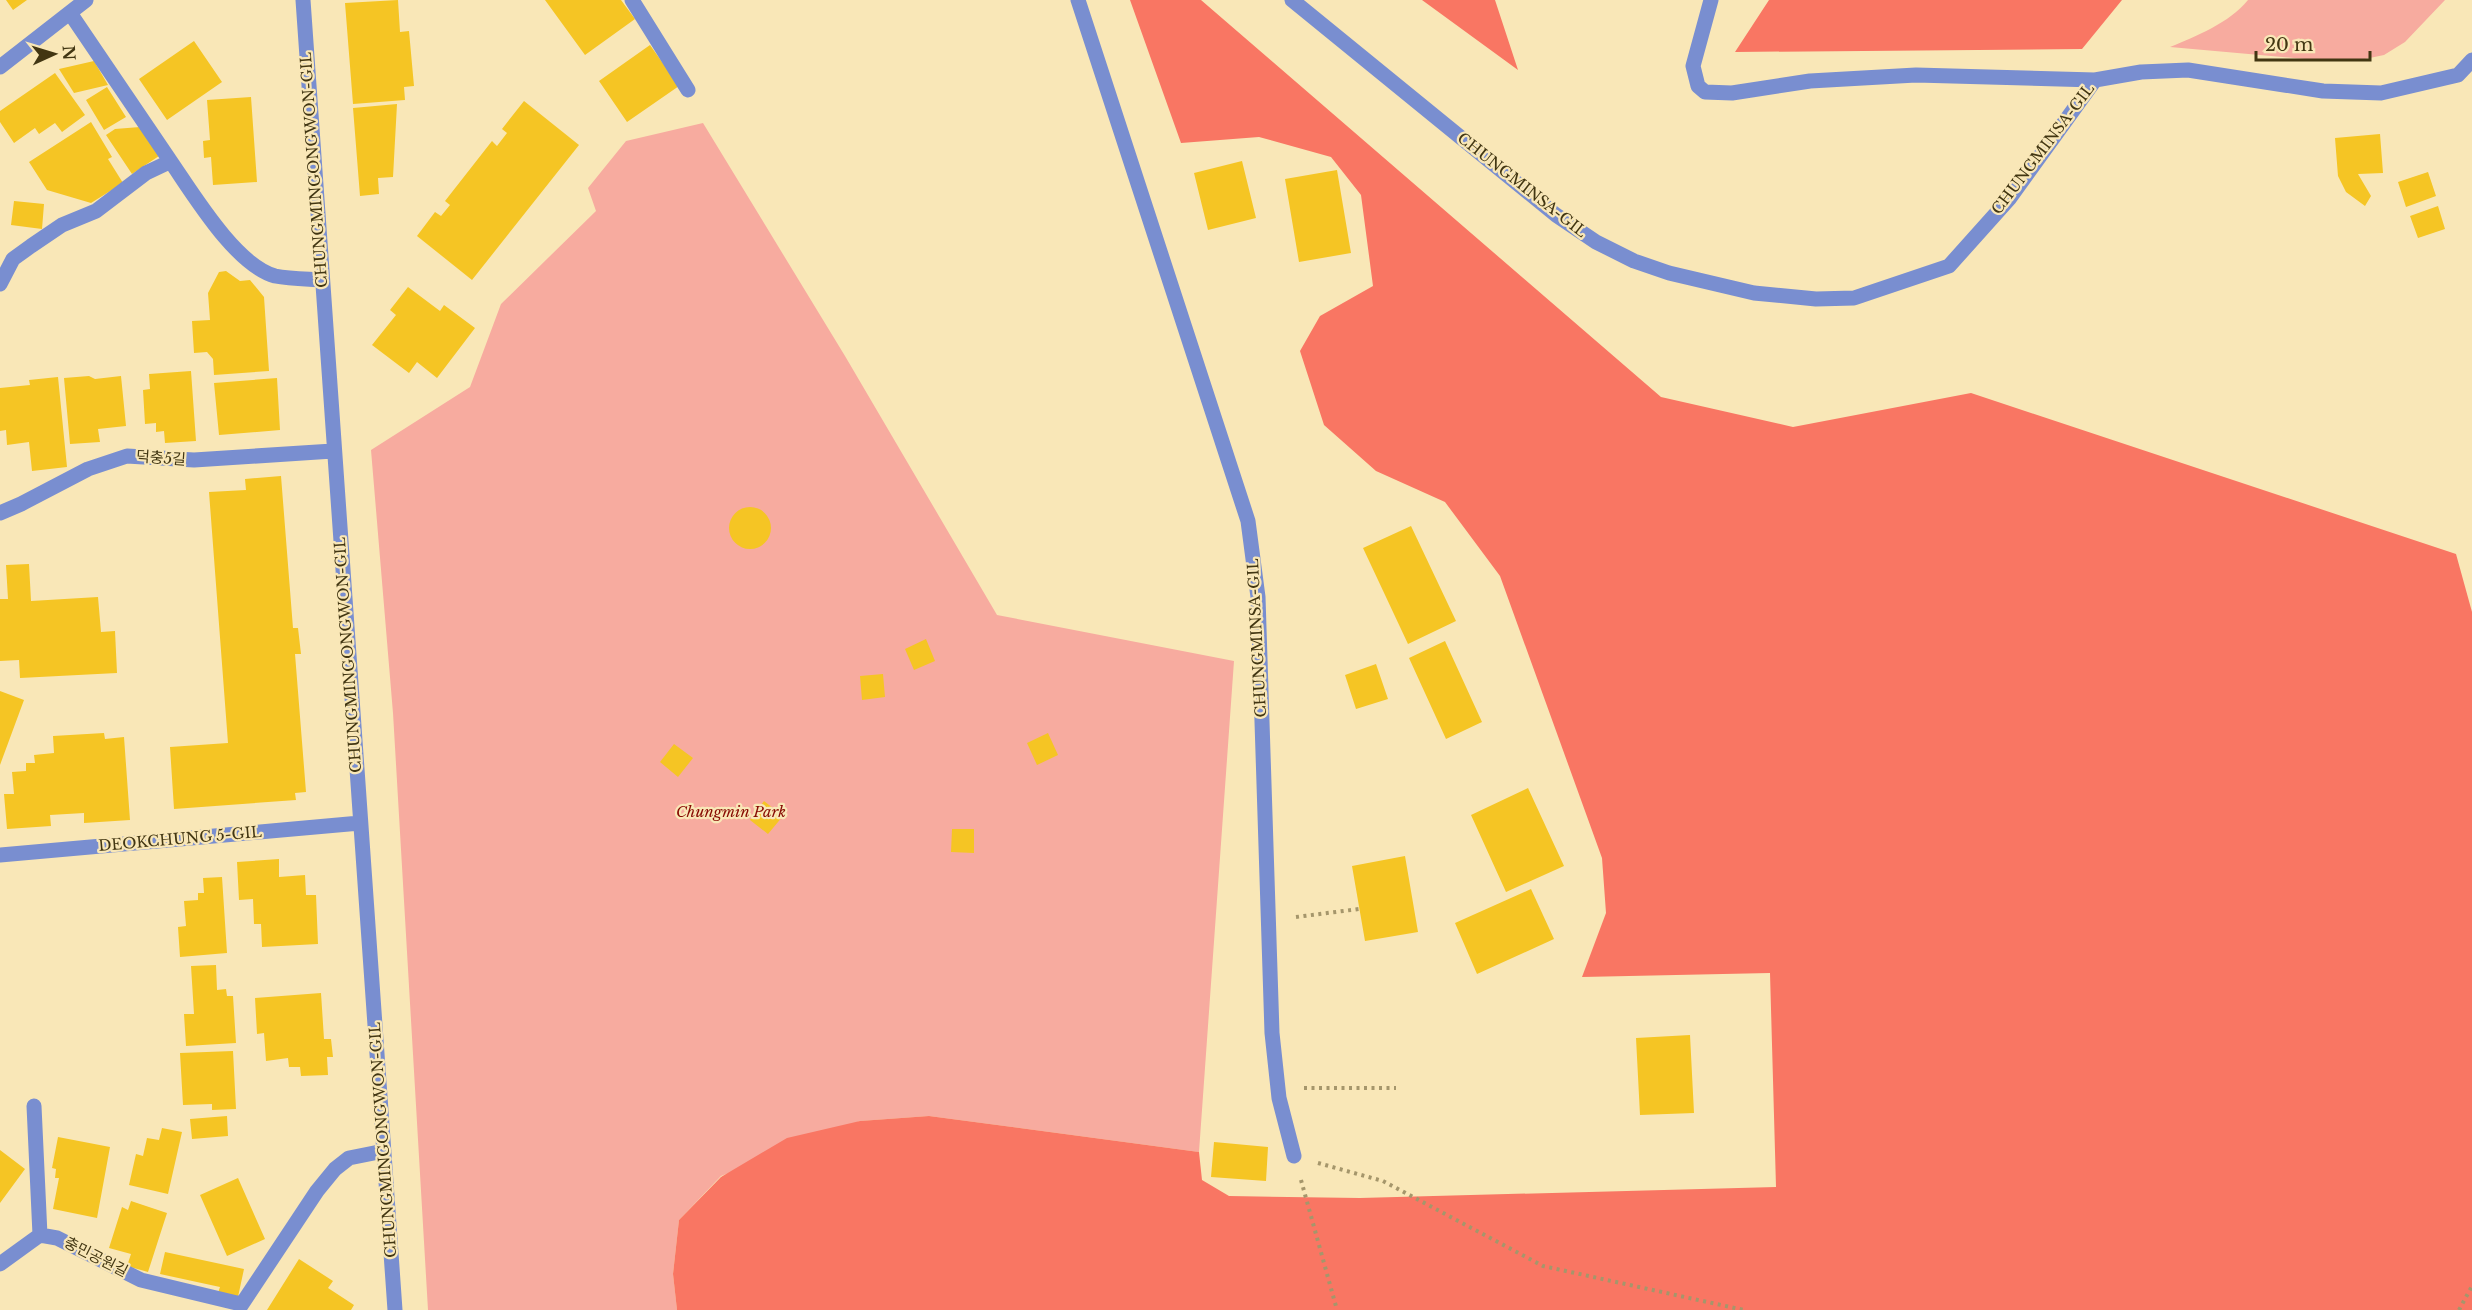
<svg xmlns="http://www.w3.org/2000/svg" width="2472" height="1310" viewBox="0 0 2472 1310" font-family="'Libre Baskerville','Noto Sans KR',serif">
  <rect width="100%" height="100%" fill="#f9e7b7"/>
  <path fill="#f7ab9f" d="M2248,0h197l-40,42 -21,13 -29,6h-28l-157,-14c27,-11 59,-24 78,-47z
    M703,123l142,233 152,259 237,46 -35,491 -270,-36 -69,5 -139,55 -42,44 -6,54 4,36h-249l-35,-597 -22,-263 99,-63 31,-83 95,-93 -8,-23 38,-47z"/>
  <path fill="#f97663" d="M1130,0h71l460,397 132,30 178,-34 485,161 16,58v698h-1795l-4,-36 6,-54 42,-43 66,-39 73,-17 69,-5 270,36 3,28 27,16 131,2 416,-11 -6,-214 -188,4 24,-64 -4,-55 -102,-282 -55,-74 -69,-31 -52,-46 -24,-74 20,-35 53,-30 -12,-91 -30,-38 -72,-20 -78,6z
    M1422,0h73l23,70z
    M1769,0h353l-40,49 -347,3z"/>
  <path fill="#f5c524" d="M6,0h21l-14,10z
    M398,0l2,32 9,-1 5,55 -10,1 1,13 -52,4 -8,-101z
    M545,0h76l14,19 -50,36z
    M194,41l28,41 -55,38 -28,-41z
    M650,45l29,41 -52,36 -28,-41z
    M94,61l14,24 -34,8 -15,-24z
    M55,73l30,42 -23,17 -7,-9 -16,11 -4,-6 -21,15 -14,-21v-11z
    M107,87l19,30 -22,13 -18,-30z
    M251,97l6,85 -44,3 -2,-28 -7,1 -1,-17 7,-1 -3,-40z
    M524,101l55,44 -107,135 -55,-44 18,-24 6,4 9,-11 -5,-4 47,-60 5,5 10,-13 -5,-4z
    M397,104l-4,73 -15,1 1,16 -19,2 -7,-88z
    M91,122l21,35 -4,2 15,24 -32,20 -44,-13 -18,-28z
    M140,127l19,29 -27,18 -26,-39 9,-6z
    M2380,134l3,39 -25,1 13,22 -6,10 -19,-14 -8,-16 -3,-38z
    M1242,161l14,57 -48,12 -14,-57z
    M1337,170l14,83 -52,9 -14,-83z
    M2428,172l8,24 -30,11 -8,-25z
    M14,201l30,3 -2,25 -31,-4z
    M2438,206l7,23 -27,9 -8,-22z
    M226,271l14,10 10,-1 14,17 5,74 -55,4 -1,-16 -6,-7 -13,1 -2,-32 18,-1 -2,-27 11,-21z
    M408,287l32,24 4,-6 31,23 -38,50 -20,-16 -8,11 -37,-28 24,-30 -6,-5z
    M191,371l5,70 -31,2 -1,-12 -8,1v-9l-11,1 -2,-34 7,-1 -1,-15z
    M89,376l6,3 26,-3 5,50 -28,3 2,13 -30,2 -6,-66z
    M58,377l9,90 -35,4 -3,-29 -22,3 -1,-15 -6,1v-43l30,-3 -1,-5z
    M277,378l3,52 -61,5 -5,-52z
    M281,476l12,152h5l3,26h-6l11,138 -11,1 1,7 -122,9 -4,-62 58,-4 -19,-251 37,-2 -1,-11z
    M729 528a21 21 0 1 1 42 0a21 21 0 1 1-42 0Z
    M1411,526l45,95 -48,23 -45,-96z
    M29,564l2,37 67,-4 3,35 14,-1 2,42 -97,5 -1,-18 -19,1v-62h8l-2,-34z
    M926,639l9,22 -21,9 -9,-21z
    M1445,641l37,81 -36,17 -37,-81z
    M1376,664l12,35 -32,10 -11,-34z
    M883,674l2,23 -23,3 -2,-24z
    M0,691l24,9 -24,65z
    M104,733l1,6 19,-2 6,83 -46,3v-10l-34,2 1,11 -44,3 -3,-35h10l-2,-22 14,-1v-8h9l-1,-8 20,-2 -1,-17z
    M1048,733l10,22 -21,10 -10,-22z
    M674,744l19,14 -15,19 -18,-15z
    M1528,788l36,78 -58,26 -35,-77z
    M764,801l19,15 -15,18 -18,-14z
    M952,829h22v24l-23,-1z
    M1405,856l13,76 -53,9 -13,-75z
    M279,859v18l26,-2 1,20h10l2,49 -56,3 -1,-23h-7l-1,-25 -14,1 -2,-38z
    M222,877l5,76 -47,4 -2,-30 8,-1 -2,-25 14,-1v-7h6l-1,-15z
    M1531,889l23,50 -77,35 -22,-51z
    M216,965l1,25 9,-1 1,7h6l3,47 -50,3 -2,-32h10l-3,-48z
    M321,993l3,46h7l2,18h-6l1,18 -27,1 -1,-9h-11l-1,-9 -22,3 -2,-28 -7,1 -2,-36z
    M1690,1035l4,78 -54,2 -4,-77z
    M233,1051l3,58 -24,1v-6l-29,1 -3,-52z
    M227,1116l1,20 -36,3 -2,-20z
    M162,1128l20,4 -14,62 -39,-9 7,-31 7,2 4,-18 12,2z
    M58,1137l52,10 -13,71 -44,-9 6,-31h-4l1,-9 -4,-1z
    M1214,1142l54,5 -2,34 -55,-4z
    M0,1150l25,19 -25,34z
    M238,1178l27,61 -38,17 -27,-61z
    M131,1201l36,12 -19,59 -21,-6 4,-12 -22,-6 13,-41 6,3z
    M165,1252l79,17 -6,28 -20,-4 2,-6 -60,-13z
    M299,1259l34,22 -5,7 26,17 -3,5h-84z"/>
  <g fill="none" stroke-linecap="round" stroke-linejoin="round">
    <path stroke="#a5966b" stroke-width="4" stroke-dasharray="3 4.5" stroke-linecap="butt" d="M1296,917l63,-8
      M1304,1088h92
      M1318,1163l65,18 160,85 201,44
      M1301,1180l36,130
      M2459,1310l13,-24"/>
    <path stroke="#798ed0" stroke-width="15" d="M303,0l92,1310
      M632,0l56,90
      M1078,0l170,521 10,76 14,436 7,65 15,58
      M1292,0l264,215 40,27 38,19 35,12 85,20 62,6 38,-1 95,-32 60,-67 86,-119 46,-8 47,-2 135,21 58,2 77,-18 14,-15
      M1711,0l-18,66 5,20 7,6 27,1 78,-12 106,-6 179,5
      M0,67l86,-67
      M169,159c23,33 66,106 106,117 15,3 31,3 46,4
      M0,284l13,-25 18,-13 31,-21 34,-14 50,-38 19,-9 4,-5 -99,-146
      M0,513l21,-9 67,-35 39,-13 67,4 139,-9
      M0,855l360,-32
      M34,1106l6,129 17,3 84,42 100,24
      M0,1264l40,-29
      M238,1310l79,-119 18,-22 14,-11 35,-7"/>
  </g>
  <g text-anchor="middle" stroke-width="4.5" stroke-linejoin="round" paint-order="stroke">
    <g font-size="15" fill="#423612" stroke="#f9e7b7">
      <text transform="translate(2043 149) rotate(-53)" y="5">CHUNGMINSA-GIL</text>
      <text transform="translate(314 170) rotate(-94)" y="5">CHUNGMINGONGWON-GIL</text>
      <text transform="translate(1522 185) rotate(38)" y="5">CHUNGMINSA-GIL</text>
      <text transform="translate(161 458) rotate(4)" y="5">덕충5길</text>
      <text transform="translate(1257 638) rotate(-93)" y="5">CHUNGMINSA-GIL</text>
      <text transform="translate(348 655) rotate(-94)" y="5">CHUNGMINGONGWON-GIL</text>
      <text transform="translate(180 839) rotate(-5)" y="5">DEOKCHUNG 5-GIL</text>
      <text transform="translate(383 1140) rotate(-94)" y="5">CHUNGMINGONGWON-GIL</text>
      <text transform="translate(96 1257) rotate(27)" y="5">충민공원길</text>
    </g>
    <g font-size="15" font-style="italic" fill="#870b03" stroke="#f9e7b7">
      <text x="731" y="817">Chungmin Park</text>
    </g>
  </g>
  <g transform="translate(54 54) rotate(86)" stroke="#f9e7b7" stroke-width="4.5" paint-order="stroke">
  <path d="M0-4.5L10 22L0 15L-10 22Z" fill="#423612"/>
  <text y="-9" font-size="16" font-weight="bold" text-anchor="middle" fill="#423612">N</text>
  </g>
  <path d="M2256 51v9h114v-9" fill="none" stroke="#423612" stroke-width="3"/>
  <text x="2265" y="51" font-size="18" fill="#423612" stroke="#f9e7b7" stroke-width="4.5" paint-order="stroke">20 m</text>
</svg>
